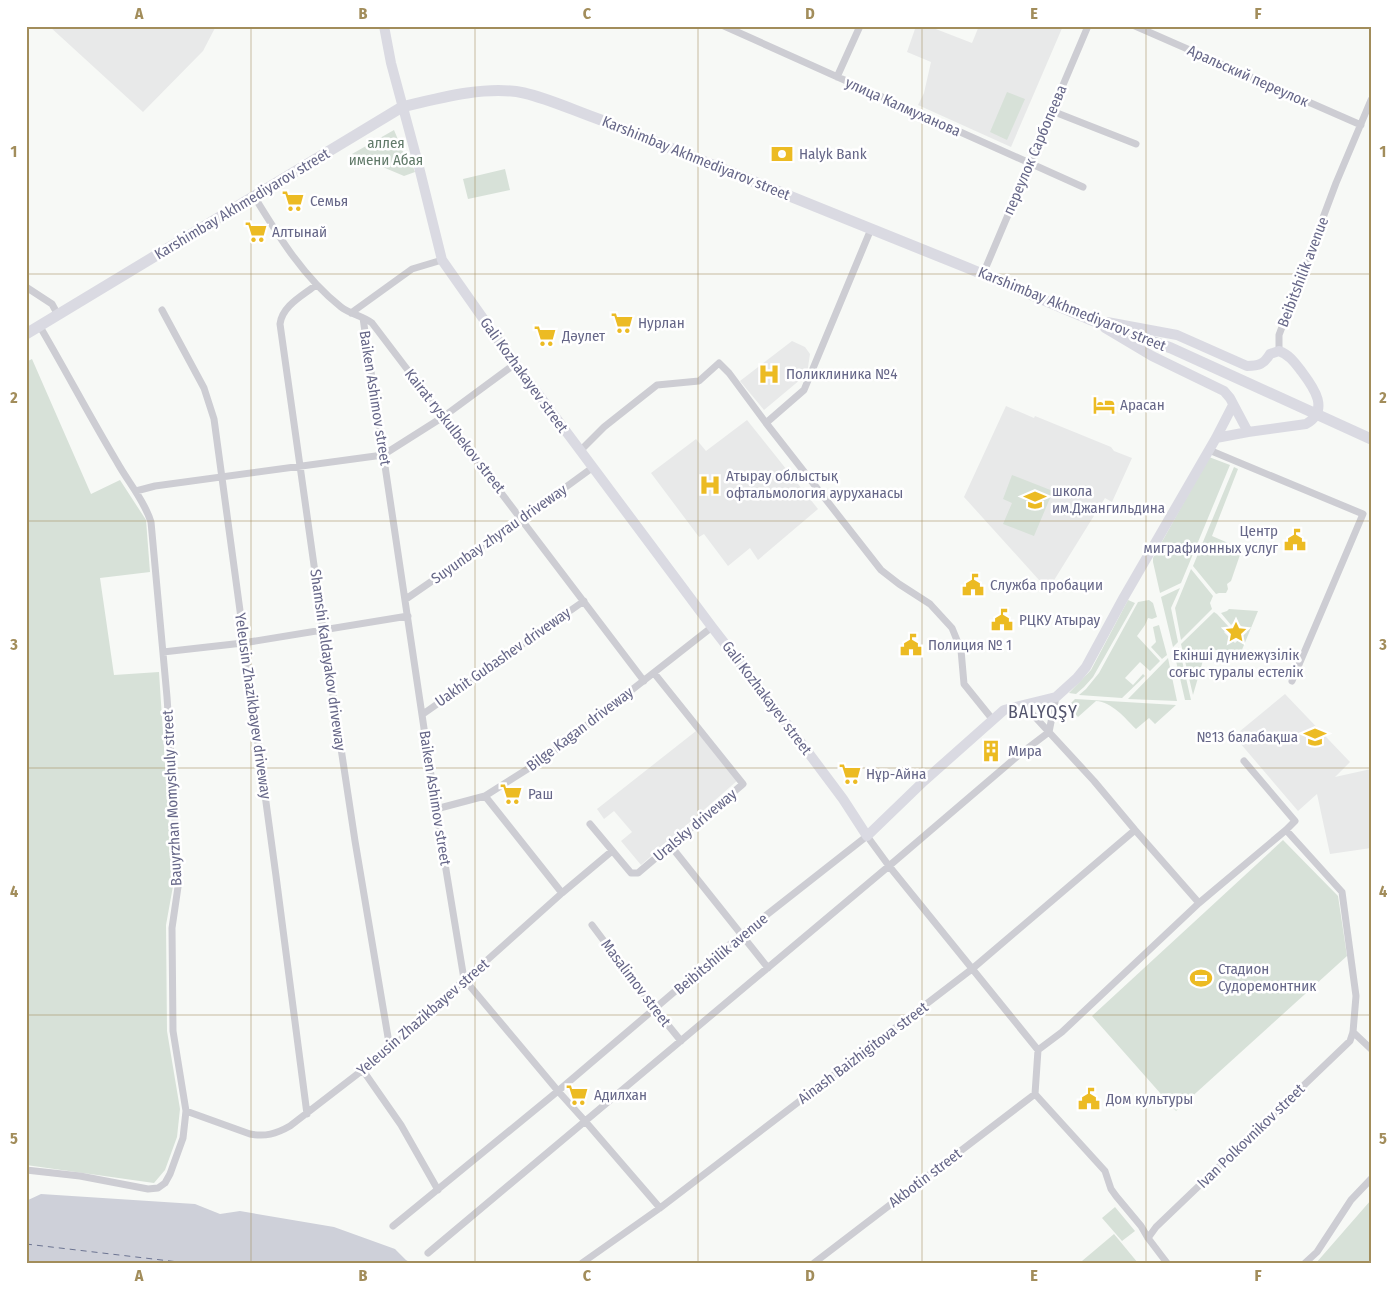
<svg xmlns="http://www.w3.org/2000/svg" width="1397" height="1289" viewBox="0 0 1397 1289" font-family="'Fira Sans Condensed',sans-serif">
  <rect width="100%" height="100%" fill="#f7f9f6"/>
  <path fill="#e8e9e9" d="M49,26h167l-13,25 -60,61z
    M916,26h12l44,17 7,-17h84l-52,121 -93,-42 6,-12 7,-31 -24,-10z
    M792,341l13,6 5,7 -3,20 -43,36 -24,-29z
    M1006,406l28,12 1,-2 76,31 3,4 18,7 -20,44 -7,-4 -57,92 -84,-93z
    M747,420l71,89 -60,51 -8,-12 -22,18 -24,-32 -5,3 -48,-64 45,-34 10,12z
    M1285,694l65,68 -15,15 36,-8v79l-41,6 -13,-60 -19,17 -64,-75z
    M696,731l42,49 -97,85 -20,-24 11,-9 -18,-21 -10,8 -7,-10z"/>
  <path fill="#d7e1d8" d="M1007,92l18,7 -18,41 -17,-8z
    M394,130l10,24 4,-1 7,19 -11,4 -52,-22z
    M505,169l5,21 -42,9 -5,-20z
    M32,359l59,135 29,-14 26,40 4,52 -50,6 14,97 45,-3 14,214 -7,39 1,106 13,78 -3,28 -12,33 -11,13 -128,-18v-343l3,-18 -3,-21v-421z
    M1209,457l21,8 -49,118 -21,10 -7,-31v-4z
    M1234,467l4,2 -26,67 30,13 -11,32 -4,3 1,5 -2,4h-7l-3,1 -23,-28z
    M1012,475l41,16 -19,45 -31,-12 9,-21 -9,-4z
    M1191,569l22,27 -3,7 2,6 -31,31 -6,-32z
    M1180,588l-9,20 7,34 -5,5 -12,-50z
    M1128,600l7,3 -42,74 -9,10 -8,7 -7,-1 22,-23z
    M1149,600l4,3 4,14 -5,2 -4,-1 -3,7 -8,11 23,25 -10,10 -10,-9 -15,16 8,7 10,-11 2,2 -23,22 -43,-3 7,-6 13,-16 39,-71z
    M1229,609l29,2 -19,46 -26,-8 -9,8 -11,38 -12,-51 33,-32 3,2 12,13 -5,5 11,11 12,-11 -11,-11 -5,4 -10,-12 6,-2z
    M1159,625l8,30 -5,4 -11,-12 5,-5 -3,-15z
    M1179,647l12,53h-6l-11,-48z
    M1168,658l9,43 -49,-2z
    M1075,699l101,6 -21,19 -6,-6 -13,11c-11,-11 -24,-27 -40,-28l-18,16 -10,-11z
    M1283,840l55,56 9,60 -171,155 -84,-95z
    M1371,1200v63h-55z
    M1115,1207l20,24 -13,10 -20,-23z
    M1114,1234l24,29h-55l-1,-2z"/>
  <path fill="#ced0d9" d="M41,1194l154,10 25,10 20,-3 94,16 61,22 11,11 5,3h-385v-62z"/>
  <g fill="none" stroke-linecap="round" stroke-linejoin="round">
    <path stroke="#6c7492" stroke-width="1" stroke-dasharray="6 5" stroke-linecap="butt" d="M26,1244l161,19"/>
    <path stroke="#cdcdd3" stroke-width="7" d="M724,26l359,161
      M1135,26l226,99
      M837,77l23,-51
      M1052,111l84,33
      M254,196c25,41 50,82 87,111 9,7 22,9 31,16l272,358
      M983,274l105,-248
      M316,285c-14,11 -34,21 -36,39l43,305 32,212 35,208
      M26,287l26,17 6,11
      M162,310l42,78 10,31 62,457 31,238
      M351,313l61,-44 30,-9
      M363,318l73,491 28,170 94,112 27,30 75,87
      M1279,351v-16l57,-152 35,-83
      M766,423l115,147 18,14 31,20 22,24 9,22 3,34 29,36
      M1209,450l154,64 -71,167
      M580,451l24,-24 53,-42 42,-4 20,-18 10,10 37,50 38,-33 67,-161
      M136,491l19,-5 228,-31 60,-38 72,-53
      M406,599l116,-80 70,-51
      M163,652l80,-9 165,-27
      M1024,705l70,76 41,49 64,73
      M423,714l161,-113
      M485,796l77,97
      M436,809l49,-13 60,-38 167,-131
      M590,824l41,49h7l105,-89 -89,-111
      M670,845l98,123
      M592,925l63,84 26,32
      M1353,1032l18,17
      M1038,1050l24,-18 137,-129 87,-73 9,-9 -51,-60
      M362,1069l39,56 37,65
      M186,1111l64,23c15,3 26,0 40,-8l100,-77 54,-48 20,-22 21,-17 77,-69 50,-42
      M26,1170l54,6 68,13 10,-1 7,-5 5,-9 13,-36 3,-27 -13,-80 -1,-103 7,-48 -12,-183 -16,-175c-7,-22 -23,-40 -34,-60 -27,-45 -51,-91 -78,-137
      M393,1226l165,-135 183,-156 126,-99 22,30 149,184 -3,44 70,77 6,18 5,7 25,30 7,12 19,25
      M1148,1238l8,-11 194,-186 3,-9 3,-36 -14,-104 -56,-62
      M428,1253l461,-387 131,-112 29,-22 7,-35
      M582,1263l78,-55 312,-239 163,-139
      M814,1263l221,-169
      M1305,1263l12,-11 34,-52 20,-21"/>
    <path stroke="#dadae2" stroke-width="10" d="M384,26l7,37 28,104 23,93 64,91 206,276 72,93 59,79 24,37 57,-55 80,-71 52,-13 21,-19 9,-11 38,-70 92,-159 17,-33
      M1107,322l70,13 70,31c12,0 17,-2 23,-12l9,-3c11,4 16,12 23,21 12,16 28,38 4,52l-58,8 -32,6
      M1105,328l47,28 72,35 6,7 18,34"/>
    <path stroke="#dadae2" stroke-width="11" d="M26,334l376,-227c37,-9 85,-22 122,-14 26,6 51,18 77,27l367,148 121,51 82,29 200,91"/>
  </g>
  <path fill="none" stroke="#a28d5b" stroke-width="1" stroke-opacity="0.55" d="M251,26v1237M475,26v1237M698,26v1237M922,26v1237M1146,26v1237M26,274h1345M26,521h1345M26,768h1345M26,1015h1345"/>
  <defs>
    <g id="bank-bare" transform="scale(1.725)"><path d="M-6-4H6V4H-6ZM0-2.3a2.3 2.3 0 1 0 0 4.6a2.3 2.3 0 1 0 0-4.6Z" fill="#ecbb23" stroke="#fff" stroke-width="2.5" paint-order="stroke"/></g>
    <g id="supermarket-bare" transform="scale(1.725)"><path d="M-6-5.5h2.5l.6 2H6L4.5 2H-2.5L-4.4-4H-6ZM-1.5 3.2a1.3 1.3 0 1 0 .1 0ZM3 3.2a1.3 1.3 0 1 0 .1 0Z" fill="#ecbb23" stroke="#fff" stroke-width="2.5" paint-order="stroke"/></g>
    <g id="hospital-bare" transform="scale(1.725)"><path d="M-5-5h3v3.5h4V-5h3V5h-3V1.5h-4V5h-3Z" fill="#ecbb23" stroke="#fff" stroke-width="2.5" paint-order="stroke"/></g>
    <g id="hotel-bare" transform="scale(1.725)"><path d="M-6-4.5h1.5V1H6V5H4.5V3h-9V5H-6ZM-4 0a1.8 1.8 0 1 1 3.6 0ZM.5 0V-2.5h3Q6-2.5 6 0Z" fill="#ecbb23" stroke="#fff" stroke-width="2.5" paint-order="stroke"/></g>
    <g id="school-bare" transform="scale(1.725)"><path d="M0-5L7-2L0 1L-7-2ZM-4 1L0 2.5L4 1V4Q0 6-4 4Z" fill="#ecbb23" stroke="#fff" stroke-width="2.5" paint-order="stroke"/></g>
    <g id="civic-bare" transform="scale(1.725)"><path d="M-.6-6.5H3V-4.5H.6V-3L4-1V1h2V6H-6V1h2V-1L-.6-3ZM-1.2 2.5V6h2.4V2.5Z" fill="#ecbb23" stroke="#fff" stroke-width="2.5" paint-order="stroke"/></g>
    <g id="sight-bare" transform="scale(1.725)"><path d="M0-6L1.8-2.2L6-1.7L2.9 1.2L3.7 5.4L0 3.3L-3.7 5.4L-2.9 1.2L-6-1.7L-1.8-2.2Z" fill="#ecbb23" stroke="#fff" stroke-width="2.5" paint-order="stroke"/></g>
    <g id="building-bare" transform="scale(1.725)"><path d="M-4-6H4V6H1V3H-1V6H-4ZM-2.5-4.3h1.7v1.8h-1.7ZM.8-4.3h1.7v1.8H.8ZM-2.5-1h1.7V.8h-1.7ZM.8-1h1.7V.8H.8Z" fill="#ecbb23" stroke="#fff" stroke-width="2.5" paint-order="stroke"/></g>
    <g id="stadium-bare" transform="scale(1.725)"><path d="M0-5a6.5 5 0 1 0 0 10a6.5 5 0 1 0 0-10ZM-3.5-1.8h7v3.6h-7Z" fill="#ecbb23" stroke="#fff" stroke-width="2.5" paint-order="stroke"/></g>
  </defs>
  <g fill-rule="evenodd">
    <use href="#bank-bare" x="782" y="154"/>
    <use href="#supermarket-bare" x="293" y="201"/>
    <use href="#supermarket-bare" x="256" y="232"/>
    <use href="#supermarket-bare" x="622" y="323"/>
    <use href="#supermarket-bare" x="545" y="336"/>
    <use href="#hospital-bare" x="769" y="374"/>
    <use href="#hotel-bare" x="1104" y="405"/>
    <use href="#hospital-bare" x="710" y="485"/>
    <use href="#school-bare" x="1035" y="500"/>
    <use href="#civic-bare" x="1295" y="540"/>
    <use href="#civic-bare" x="973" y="585"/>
    <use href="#civic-bare" x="1002" y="620"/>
    <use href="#sight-bare" x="1236" y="632"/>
    <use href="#civic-bare" x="911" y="645"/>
    <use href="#school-bare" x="1315" y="737"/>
    <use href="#building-bare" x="991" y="751"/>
    <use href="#supermarket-bare" x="850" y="774"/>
    <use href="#supermarket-bare" x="511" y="794"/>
    <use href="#stadium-bare" x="1201" y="978"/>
    <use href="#supermarket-bare" x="577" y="1095"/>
    <use href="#civic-bare" x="1089" y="1099"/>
  </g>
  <g text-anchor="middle" stroke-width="5" stroke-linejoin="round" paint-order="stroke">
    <g font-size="15" fill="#666788" stroke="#fff">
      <text transform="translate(1248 76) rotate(24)" y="5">Аральский переулок</text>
      <text transform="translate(903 107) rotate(24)" y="5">улица Калмуханова</text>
      <text transform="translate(1035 150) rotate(-67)" y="5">переулок Сарбопеева</text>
      <text transform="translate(696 158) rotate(22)" y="5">Karshimbay Akhmediyarov street</text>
      <text transform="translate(242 204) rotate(-31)" y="5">Karshimbay Akhmediyarov street</text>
      <text transform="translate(1303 272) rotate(-69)" y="5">Beibitshilik avenue</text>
      <text transform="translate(1072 309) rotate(22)" y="5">Karshimbay Akhmediyarov street</text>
      <text transform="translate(524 375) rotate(54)" y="5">Gali Kozhakayev street</text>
      <text transform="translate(375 398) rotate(81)" y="5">Baiken Ashimov street</text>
      <text transform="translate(455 431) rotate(52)" y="5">Kairat ryskulbekov street</text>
      <text transform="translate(499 534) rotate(-35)" y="5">Suyunbay zhyrau driveway</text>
      <text transform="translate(503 657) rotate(-35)" y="5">Uakhit Gubashev driveway</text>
      <text transform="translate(328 660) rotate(82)" y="5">Shamshi Kaldayakov driveway</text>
      <text transform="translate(767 698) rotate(53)" y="5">Gali Kozhakayev street</text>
      <text transform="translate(253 706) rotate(82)" y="5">Yeleusin Zhazikbayev driveway</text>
      <text transform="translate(580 729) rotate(-37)" y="5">Bilge Kagan driveway</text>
      <text transform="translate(172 798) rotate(-93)" y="5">Bauyrzhan Momyshuly street</text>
      <text transform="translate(435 798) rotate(81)" y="5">Baiken Ashimov street</text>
      <text transform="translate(695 825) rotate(-40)" y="5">Uralsky driveway</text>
      <text transform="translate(721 954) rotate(-40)" y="5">Beibitshilik avenue</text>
      <text transform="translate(636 983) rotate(53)" y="5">Masalimov street</text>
      <text transform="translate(423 1017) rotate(-41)" y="5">Yeleusin Zhazikbayev street</text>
      <text transform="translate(863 1053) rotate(-37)" y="5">Ainash Baizhigitova street</text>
      <text transform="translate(1251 1136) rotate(-44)" y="5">Ivan Polkovnikov street</text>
      <text transform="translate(925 1178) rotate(-37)" y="5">Akbotin street</text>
    </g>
    <g font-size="15" fill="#617a69" stroke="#fff">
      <text x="386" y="148">аллея<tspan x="386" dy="17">имени Абая</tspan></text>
    </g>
    <g font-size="15" fill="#666788" stroke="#fff" text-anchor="start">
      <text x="799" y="159">Halyk Bank</text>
      <text x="310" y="206">Семья</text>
      <text x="272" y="237">Алтынай</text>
      <text x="638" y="328">Нурлан</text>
      <text x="562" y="341">Дәулет</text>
      <text x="786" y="379">Поликлиника №4</text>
      <text x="1120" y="410">Арасан</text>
      <text x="726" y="481">Атырау облыстық<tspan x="726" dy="17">офтальмология ауруханасы</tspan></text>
      <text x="1052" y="496">школа<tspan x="1052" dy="17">им.Джангильдина</tspan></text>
      <text x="1278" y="536" text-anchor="end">Центр<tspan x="1278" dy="17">миграфионных услуг</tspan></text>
      <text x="990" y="590">Служба пробации</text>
      <text x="1019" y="625">РЦКУ Атырау</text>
      <text x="928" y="650">Полиция № 1</text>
      <text x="1236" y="660" text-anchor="middle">Екінші дүниежүзілік<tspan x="1236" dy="17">соғыс туралы естелік</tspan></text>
      <text x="1298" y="742" text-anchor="end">№13 балабақша</text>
      <text x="1008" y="756">Мира</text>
      <text x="866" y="779">Нұр-Айна</text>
      <text x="528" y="799">Раш</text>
      <text x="1218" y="974">Стадион<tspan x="1218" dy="17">Судоремонтник</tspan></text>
      <text x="594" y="1100">Адилхан</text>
      <text x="1106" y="1104">Дом культуры</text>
    </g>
    <g font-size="18" letter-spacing="1" fill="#54556d" stroke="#fff">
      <text x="1043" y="718">BALYQŞY</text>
    </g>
  </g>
  <rect width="1397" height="1289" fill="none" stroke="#ffffff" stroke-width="55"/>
  <rect x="28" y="28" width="1342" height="1234" fill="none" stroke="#a28d5b" stroke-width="2"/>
  <g font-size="16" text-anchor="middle" font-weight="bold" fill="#a28d5b">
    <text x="139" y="19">A</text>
    <text x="363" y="19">B</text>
    <text x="587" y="19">C</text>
    <text x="810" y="19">D</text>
    <text x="1034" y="19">E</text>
    <text x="1258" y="19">F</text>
    <text x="14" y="157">1</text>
    <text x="1383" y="157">1</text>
    <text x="14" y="403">2</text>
    <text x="1383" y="403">2</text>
    <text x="14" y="650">3</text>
    <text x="1383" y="650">3</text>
    <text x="14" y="897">4</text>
    <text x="1383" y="897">4</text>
    <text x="14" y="1144">5</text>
    <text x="1383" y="1144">5</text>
    <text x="139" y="1281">A</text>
    <text x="363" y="1281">B</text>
    <text x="587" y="1281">C</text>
    <text x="810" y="1281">D</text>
    <text x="1034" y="1281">E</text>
    <text x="1258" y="1281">F</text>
  </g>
</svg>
